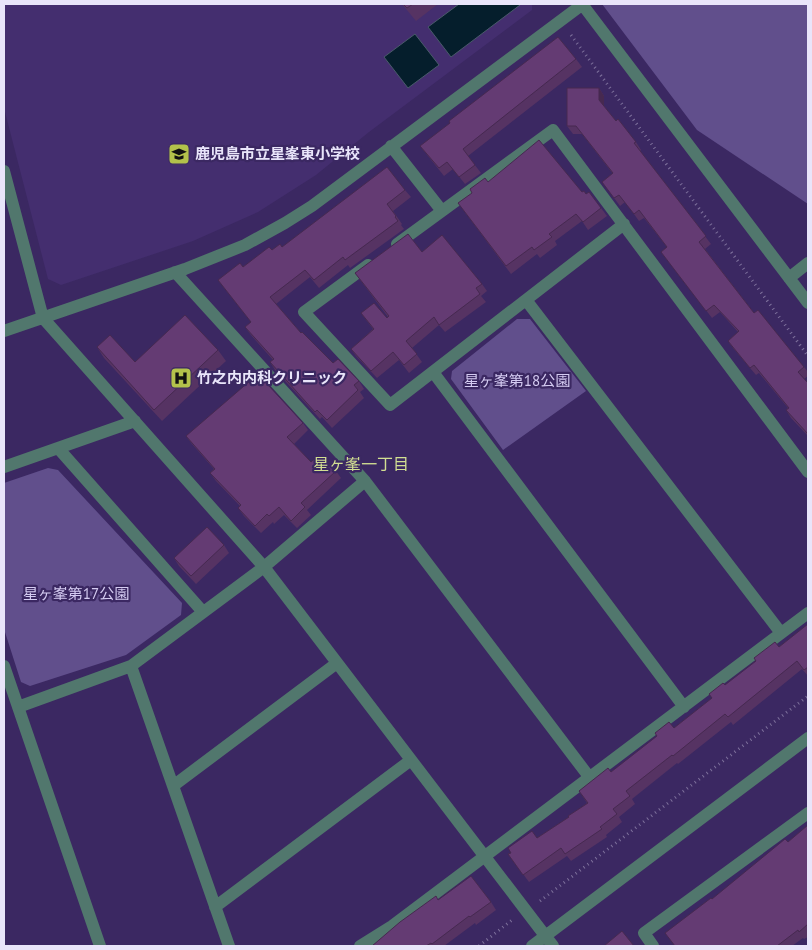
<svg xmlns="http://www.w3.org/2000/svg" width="812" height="950" viewBox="0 0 812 950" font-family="'PT Sans','Noto Sans JP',sans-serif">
  <rect width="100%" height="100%" fill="#3b2862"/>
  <path fill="#442e6f" d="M4,4h528v6l-163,122 -53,43 -58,37 -65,29 -132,44 -13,-6 -44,-171z"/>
  <path fill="#614f8c" d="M602,4h206v200l-111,-74z
    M517,319h13l56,72 -83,59 -52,-71 1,-8z
    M48,468l10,2 124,133 -1,12 -55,40 -96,31 -9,-4 -17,-53v-146z"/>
  <path fill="#051e2c" stroke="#495a6a" d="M459,4h59l2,1 -69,52 -23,-30z
    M415,34l24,31 -31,23 -24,-31z"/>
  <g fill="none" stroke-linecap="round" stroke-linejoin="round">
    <path stroke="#7e719c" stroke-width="3" stroke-dasharray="1 4" stroke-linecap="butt" d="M571,35l237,321
      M540,901l268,-205
      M479,946l33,-26"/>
    <path stroke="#51776d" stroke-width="12" d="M582,4l226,299
      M391,146l51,65
      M4,171l39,147 221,249 289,379
      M397,244l156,-114 255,342
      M368,265l-64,47 86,93 234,-181
      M175,272l190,209 225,297
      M789,278l19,-15
      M526,300l255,333
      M4,331l181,-62 60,-24 40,-22 27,-17 271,-202
      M433,372l251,335
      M58,448l145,164
      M4,467l131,-46
      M4,666l96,280
      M131,666l98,280
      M18,707l113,-41 133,-99 101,-86
      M173,786l164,-123
      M215,907l196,-147
      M360,946l32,-20 416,-313
      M532,946l276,-208
      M653,946l-9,-13 164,-120"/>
  </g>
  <path fill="#563363" d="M402,4h36l-22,17z
    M576,59l6,8 -114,89 13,17 -16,11 -12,-15 -9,7 -24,-30z
    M599,88l5,8v10l12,15 20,21 5,8 -1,1 71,93 -6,5 49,64 50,54 4,5v4l-4,3 4,4v53l-17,-18 -5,-8 2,-2 -29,-35 -3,2 -23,-27 -5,-7 10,-9 -18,-20 -8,6 -51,-66 6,-5 -23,-29 -5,3 -14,-19 -5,4 -18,-24 11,-8 -31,-40h-9l-6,-8z
    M488,182l94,10 4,2 3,-2 18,24 -19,14 -6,-9 -27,20 2,4 -17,13 -3,-4 -26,20 -47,-63z
    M405,190l6,7 -18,14 9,13 -1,1 3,4 -54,39 -2,-3 -29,23 -9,-11 -34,27 25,29 32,30 26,18 5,8 -4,3 4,6 -32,30 -10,-11 -2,2 -45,-49 -5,-8 3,-2 -22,-25 -6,-8 6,-5 -33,-42 54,-30 10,-3z
    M422,252l60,32 5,7 -6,5 5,6 -41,30 -6,-7 -27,23 10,14 -13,11 -10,-13 -22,18 -21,-22 -5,-7 22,-20 -12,-16 26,5 1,-1 -33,-44z
    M97,347l38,15 83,-12 8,11 -64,60 -58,-63z
    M303,423l5,7 -14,14 17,18 25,9 5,7 -34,32 4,5 -14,13 -13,-13 -10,9 -1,-2 -12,11 -17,-17 -6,-8 2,-2 -24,-25 -6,-8 4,-4 -22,-25 -6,-8z
    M224,545l5,8 -33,31 -17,-18 -5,-8z
    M808,624v52l-6,-7 -69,56 -2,-3 -53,42 -1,-1 -45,36 3,5 -16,13 3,5 -16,13 1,2 -36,24 -4,-5 -38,26 -21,-28 29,-16 32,-21 18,-14 -8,-12 32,-19 63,-44 38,-30 13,-13 54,-38z
    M808,825v112l-4,2 -1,-1 -11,8h-118l38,-47 76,-57z
    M491,902l5,8 -20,15 -1,-2 -31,23h-72z"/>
  <path fill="#462950" d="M599,88l5,8v12l-5,-8z"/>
  <path fill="#643b73" stroke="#462950" d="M403,4h10l-6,4z
    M558,37l18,22 -113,90 12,16 -16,12 -12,-15 -8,6 -19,-22 30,-23 -1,-2z
    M567,88h32v12l17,21 2,-2 18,23 -2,1 72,93 -7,6 55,71 4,-3 46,57 -6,5 10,11v51l-22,-24 3,-2 -35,-43 -4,3 -22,-27 11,-10 -25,-26 -8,6 -45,-59 6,-5 -28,-37 -5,4 -15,-19 -5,3 -12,-16 11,-9 -37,-47h-9z
    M539,140l43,52 2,-1 2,3 3,-2 12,16 -18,14 -7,-8 -27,20 3,3 -18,13 -2,-3 -26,19 -48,-63 14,-10 -2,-4 15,-11 3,4z
    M387,167l18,23 -18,14 9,12 -1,1 3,4 -53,39 -2,-3 -29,23 -9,-10 -35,27 31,36 1,-1 31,31 5,-4 21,22 -5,4 4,5 -31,30 -10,-10 -2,2 -45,-50 4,-3 -29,-32 6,-5 -33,-42 22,-17 3,4 26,-20 3,3 8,-6 2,3z
    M408,234l14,18 20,-17 40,49 -6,4 4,6 -41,31 -5,-8 -28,24 11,13 -13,11 -11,-13 -22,19 -20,-22 23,-20 -13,-16 13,-10 13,15 2,-2 -34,-43z
    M185,315l33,35 -64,60 -57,-63 13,-12 25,27z
    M258,374l45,49 -16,14 24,25 9,-8 16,17 -35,32 4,4 -14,14 -12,-14 -10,9 -2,-2 -12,12 -17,-18 3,-3 -31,-32 5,-4 -29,-33z
    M207,527l17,18 -33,31 -17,-18z
    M808,624v43l-4,3 -7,-9 -69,56 -3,-3 -52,42 -1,-1 -46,36 4,5 -17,13 4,5 -17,13 2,2 -37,25 -4,-6 -38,27 -15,-21 3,-1 -3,-5 24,-17 5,7 32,-21 -1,-1 20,-13 -9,-12 29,-23 3,4 46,-36 -2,-3 14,-11 5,6 38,-30 -3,-4 14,-11 2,2 31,-24 -2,-3 21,-16 4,5z
    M808,825v99l-9,8 -1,-2 -21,16h-102l-10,-13 46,-35 1,1 73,-60 3,3z
    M471,876l20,26 -21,15 -1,-1 -37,28 -1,-1 -5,3h-54l28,-24 36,-26 2,4z
    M622,931l12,15h-30z"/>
  <defs>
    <g id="school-square" transform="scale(1.125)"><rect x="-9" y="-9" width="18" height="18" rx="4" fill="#b3c24b" stroke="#3b2862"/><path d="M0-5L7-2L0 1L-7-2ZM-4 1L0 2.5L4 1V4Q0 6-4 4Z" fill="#111"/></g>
    <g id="hospital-square" transform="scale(1.125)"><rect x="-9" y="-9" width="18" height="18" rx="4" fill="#b3c24b" stroke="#3b2862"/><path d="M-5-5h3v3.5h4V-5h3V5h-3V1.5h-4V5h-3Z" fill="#111"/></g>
  </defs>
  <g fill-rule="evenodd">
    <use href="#school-square" x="179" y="154"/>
    <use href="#hospital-square" x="181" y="378"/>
  </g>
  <g text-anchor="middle" stroke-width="4.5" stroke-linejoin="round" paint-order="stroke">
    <g font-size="15" font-weight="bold" fill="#e9e5fa" stroke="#3b2862" text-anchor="start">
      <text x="195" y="159">鹿児島市立星峯東小学校</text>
      <text x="197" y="383">竹之内内科クリニック</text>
    </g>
    <g font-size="15" fill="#d4cbf1" stroke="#3b2862">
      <text x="517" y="386">星ヶ峯第18公園</text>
      <text x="76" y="599">星ヶ峯第17公園</text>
    </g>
    <g font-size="16" fill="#d2df92" stroke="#3b2862">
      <text x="361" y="470">星ヶ峯一丁目</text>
    </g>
  </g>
  <rect width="812" height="950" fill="none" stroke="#e9e5fa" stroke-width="10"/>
</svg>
